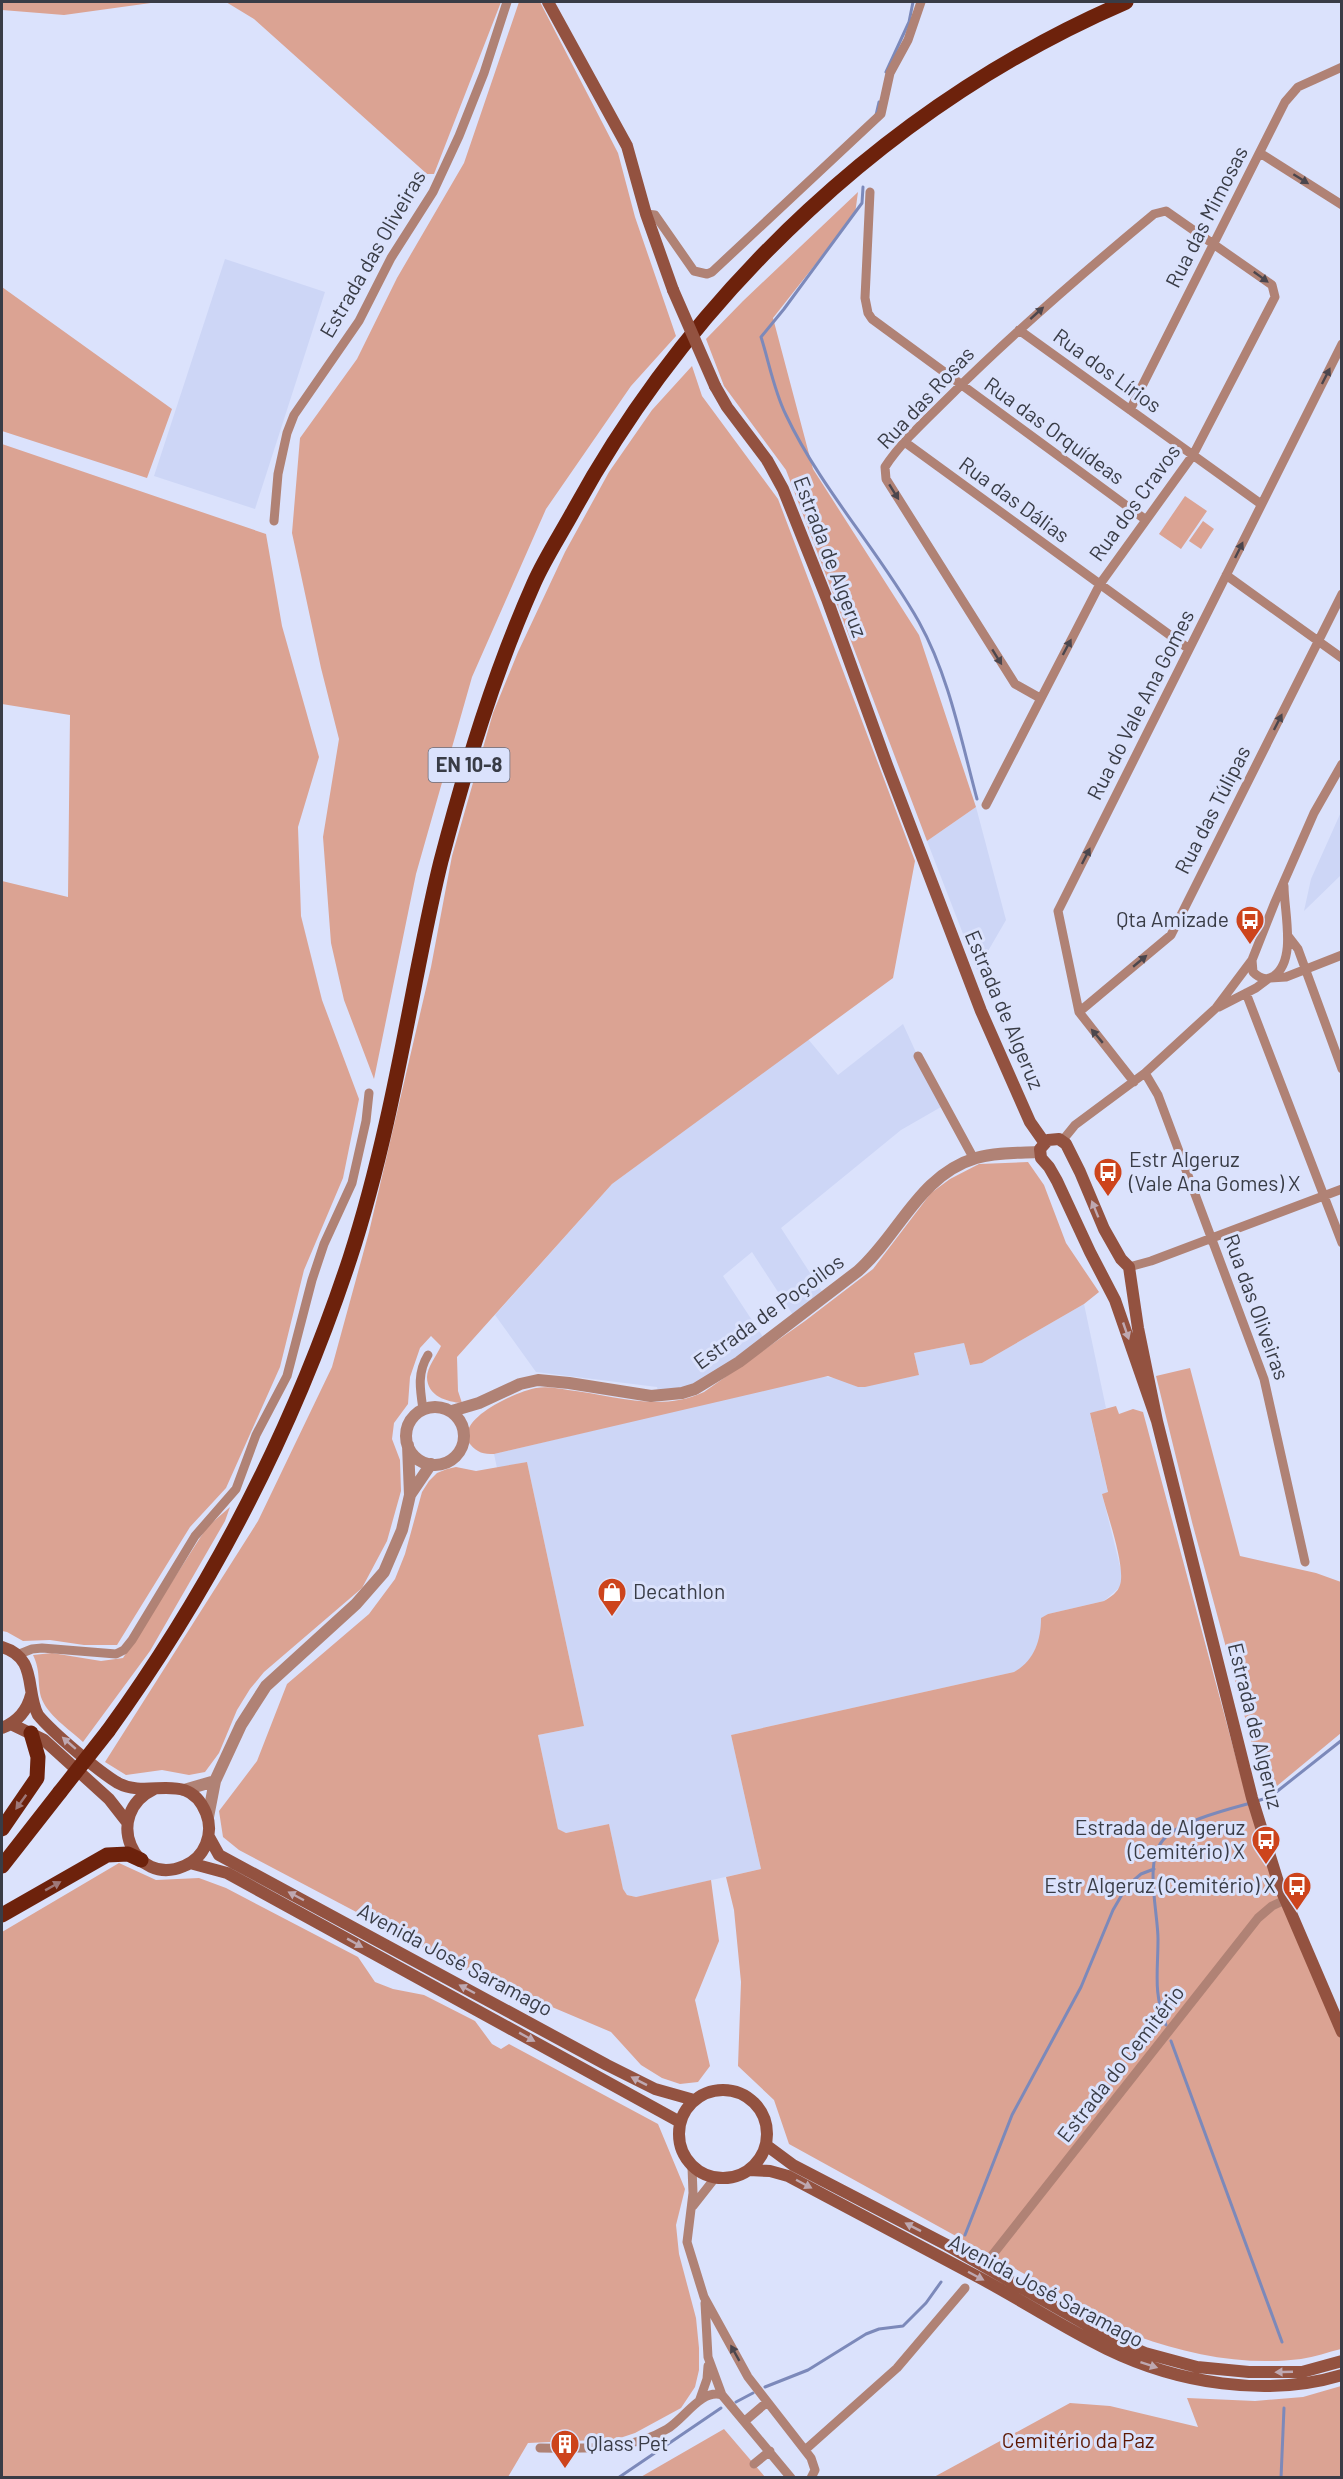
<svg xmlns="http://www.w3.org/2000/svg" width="1343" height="2479" viewBox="0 0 1343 2479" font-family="Barlow,sans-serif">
  <rect width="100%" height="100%" fill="#dbe2fc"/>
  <path fill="#cdd6f6" d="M225,259l100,33 -70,217 -101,-33z
    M976,807l30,113 -29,50 -50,-129z
    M1341,812v63l-37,36 7,-32z
    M903,1024l38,83 -40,23 -120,98 42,65 -30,22 -41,-63 -29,24 40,61 -58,43 -24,9 -23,2 -1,-4 -121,-15 -41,-57 117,-131 196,-145 30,36z
    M1084,1304l22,104 -16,6 18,79 -6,1 20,80 -2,13 -16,14 -56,13 -6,4 -2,21 -7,15 -9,13 -10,5 -283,63 30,134 -125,28 -9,-2 -4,-5 -14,-66 -43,9 -8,-4 -20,-94 46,-9 -57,-264 -30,6 -3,-14 327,-78 19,3 18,8 61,-12 -5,-22 50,-10 6,22 12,-2z"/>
  <path fill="#dba393" d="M2,2h156l-94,13 -62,-5z
    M226,2h275l-67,172h-7l-173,-155z
    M519,2h21l78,151 17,64 41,119 -45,50 -85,123 -74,168 -56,197 -42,205 -30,-79 -13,-57 -8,-106 16,-98 -18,-71 -29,-135 8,-95 57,-79 40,-81 67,-115z
    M858,192l-3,22 -82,104 40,151 106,166 57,172 -49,34 -141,-371 -62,-84 -18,-47 37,-38z
    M2,287l170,122 -25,69 -145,-47z
    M692,366l10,30 76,103 137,362 -22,117 -281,206 -155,173 1,34 4,12c-15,-1 -35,-7 -35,-26 0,-10 10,-22 14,-31l-10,-10 -11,12 -10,29 -2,27 -14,19 -2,16 8,21 1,31 -14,50 -25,47 -98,84 -14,17 -13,21 -18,43 -14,19 -16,3 -27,-5 -36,5 -21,-13 153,-241 74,-154 37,-135 62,-265 21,-111 41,-143 25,-61 47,-100 44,-80 43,-62z
    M2,444l264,90 16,92 37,131 -21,70 3,89 21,84 37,99 -16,79 -39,92 -24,97 -54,121 -36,39 -73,118h-33l-34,-5 -27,1 -16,-9 -5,-1v-750l66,16 2,-182 -68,-11z
    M1185,496l22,15 -26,38 -22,-15z
    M1203,521l11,8 -13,20 -12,-8z
    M1028,1162l16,23 22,58 33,49 -15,12 -102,59 -12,2 -6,-22 -50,10 5,22 -54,12h-7l-30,-11 -334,78c-10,0 -17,-1 -24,-10 -17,-25 48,-53 66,-56 10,-2 22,0 32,2 46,5 91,23 136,2l101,-71 68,-52 58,-76 19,-14 29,-15z
    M1190,1368l50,188 76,17 25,9v151l-75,62 -74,-273 -36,-146z
    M1116,1406l3,8 14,-5 10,3 104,387 94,234v316c-13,3 -26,8 -40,10 -55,7 -112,-4 -164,-23l-348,-192 -15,-44 -36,-34 3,-84 -7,-72 -8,-33 35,-8 -30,-134 283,-63c20,-11 27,-31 27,-54l7,-4 56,-13c7,-4 14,-9 16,-16 6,-18 -13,-71 -18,-91l6,-2 -18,-79z
    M527,1462l57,264 -46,9 20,94 8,4 43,-9 14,65 4,6 9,2 75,-17 8,61 -24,59 15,66 -12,16 -18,2 -18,-6 -21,-13 -30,-33 -59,-25 -45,-23 -20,-3 -248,-131 -16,-13 -4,-26 38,-50 30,-77 82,-70 26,-35 10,-25 17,-62 7,-11 8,-8 10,-4 9,-2 20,4z
    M230,1507l-5,14 -75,130 -67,91c-14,-13 -36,-27 -42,-45 -4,-16 0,-25 -8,-42l19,-2 49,8 22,-3 84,-131z
    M119,1863l37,17 43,-2 27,10 132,69 17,25 18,7 31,6 51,26 17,23 9,5 8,-5 149,80 27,65 -9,36 3,29 17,64 3,30v22l-4,17 -14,21 -46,25 -18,6 -89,4 -20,34h-506v-545z
    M1341,2386v91h-407l136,-74 40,3 88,21 -11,-29 68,3 48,-4z
    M724,2429l41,48 -126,1z"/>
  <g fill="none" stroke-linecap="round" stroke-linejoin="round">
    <path stroke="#7c89ba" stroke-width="3" d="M886,72l23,-50 4,-20
      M876,115l3,-13
      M863,187l-1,16 -78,106 -23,28c8,25 13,54 25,78 35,74 93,136 133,207 30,54 42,118 58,177
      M1257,1801l13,-4 72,-57
      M1166,2025c-13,-33 -8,-52 -8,-86 0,-27 -14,-77 5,-99 14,-18 66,-31 88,-37
      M1171,2041l111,301
      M965,2235l47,-120 69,-128 32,-77 14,-24 14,-12 13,-5
      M765,2387l43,-17 58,-36 13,-5 24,-3 23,-23 15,-21
      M736,2402l17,-9
      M618,2478l103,-70
      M1281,2478l3,-70"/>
    <path stroke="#b08275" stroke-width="9" d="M1260,153l82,52
      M870,192l-5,106 3,15 4,6 274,201
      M646,214l9,1 39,56 13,3 5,-2 169,-158 9,-41 18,-33 13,-38
      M1019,330l242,174
      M1130,410l155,-308 13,-15 44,-20
      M906,443l283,206
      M274,521l4,-47 9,-41 7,-18 65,-94 32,-63 42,-66 26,-56 25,-63 23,-71
      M1226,575l116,83
      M986,805l114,-221 93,-129 82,-158 -3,-12 -106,-74 -12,3c-70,58 -139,117 -204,182 -21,21 -49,46 -65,71l1,12 129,205 25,14
      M1288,936l10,13 44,120
      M1252,960l1,12c6,6 14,9 21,4 23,-16 10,-64 10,-90
      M1270,978l16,-1 56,-22
      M1246,993l96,250
      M1219,1007l37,-19 12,-9
      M1079,1012l92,-77 171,-341
      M918,1056l56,103
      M1145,1073l13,22 106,284 41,183
      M1134,1082l-55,-70 -21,-101 284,-567
      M1062,1141l13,-16 70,-52 71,-65 36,-48 23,-58 39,-89 28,-49
      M1129,1267l22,-6 191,-72
      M423,1409c-3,-20 -6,-36 5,-54
      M17,1655l15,-6 10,-1 74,6 8,-4 8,-10 63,-104 41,-47 20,-54 31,-59 25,-96 12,-36 28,-61 14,-62 3,-28
      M692,2167l1,26 -6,49 17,55 44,80 63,81 4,12 -4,8
      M693,2206l22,-28
      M990,2258l268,-340 14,-12 13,-6
      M705,2303l3,54 14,38 69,83
      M700,2399l7,-20 1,-13
      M745,2421l21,-18
      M540,2448c43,0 89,4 127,-19 17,-10 35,-41 55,-34
      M805,2450l92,-82 68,-80
      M754,2464l16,-13"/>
    <path stroke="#b08275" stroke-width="12" d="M406 1436a29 29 0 1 1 58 0a29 29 0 1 1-58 0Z
      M452,1411l27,-8 41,-19 18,-4 31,3 82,13 31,-3 13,-4 44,-27 119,-91c41,-36 61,-96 118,-113 21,-6 43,-5 64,-6
      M410,1495l21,-31
      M184,1790l31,-9
      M208,1817l7,-36 26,-56 25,-39 90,-82 28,-32 18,-42 8,-35 -2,-50"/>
    <path stroke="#935240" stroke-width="12" d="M548,2l79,144 19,68 27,76
      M715,386l12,21 40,53 16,29 44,110 60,166 94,246 49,111 14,20
      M1157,1421l-42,-121 -25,-48 -33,-71 -8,-14 -8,-9 -1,-9 8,-9 11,-1 7,5 14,28 24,57 17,30 8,8 9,61 19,93 95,377 27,87 63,147
      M2,1647c36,11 23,43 36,68 15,18 60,56 80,68 31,17 70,-14 88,30 4,10 4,21 0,31 -4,10 -12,18 -22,22 -50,22 -82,-52 -30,-77
      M11,1724l33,16 65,59 18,23
      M2,1728c15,-6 25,-17 29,-33
      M209,1837l10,18 388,210 48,24 39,11
      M190,1863l37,10 453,249
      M679 2134a44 44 0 1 1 88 0a44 44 0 1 1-88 0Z
      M766,2145l27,20 154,80 163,93 35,15 52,14 52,5h53l40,-11
      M749,2170l21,1 18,5c64,34 128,68 192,102 43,23 84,50 127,71 70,34 159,49 235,26"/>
    <path stroke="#6d220c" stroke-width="15" d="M108,1731c105,-145 186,-303 242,-473 29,-89 47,-182 65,-275 8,-40 16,-82 26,-122 25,-95 53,-188 93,-278 11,-25 27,-49 40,-73 121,-221 320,-408 552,-508
      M2,1829l35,-51 1,-21 -7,-24
      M2,1866l58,-74
      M2,1915l105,-60 21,-1 13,6"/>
    <path stroke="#935240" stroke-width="12" d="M673,290l42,96"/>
    <path stroke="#6d220c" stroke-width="15" d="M60,1792l48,-61"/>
  </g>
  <defs><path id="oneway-solid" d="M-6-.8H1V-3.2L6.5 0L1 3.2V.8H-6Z" transform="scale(1.5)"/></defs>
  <g fill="#4b464d">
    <use href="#oneway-solid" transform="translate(1301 179) rotate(32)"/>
    <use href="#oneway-solid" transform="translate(1261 277) rotate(36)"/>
    <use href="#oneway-solid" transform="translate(1037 313) rotate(-42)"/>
    <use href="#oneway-solid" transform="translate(1326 376) rotate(-63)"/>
    <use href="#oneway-solid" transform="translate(894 492) rotate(58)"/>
    <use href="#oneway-solid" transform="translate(1239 550) rotate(-64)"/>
    <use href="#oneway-solid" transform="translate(1067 647) rotate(-62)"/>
    <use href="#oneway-solid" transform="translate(997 657) rotate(58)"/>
    <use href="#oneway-solid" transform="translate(1278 722) rotate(-63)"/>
    <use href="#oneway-solid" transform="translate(1086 856) rotate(-63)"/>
    <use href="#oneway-solid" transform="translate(1140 961) rotate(-40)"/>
    <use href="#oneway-solid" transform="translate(1097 1036) rotate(-130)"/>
    <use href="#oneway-solid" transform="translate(735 2353) rotate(-119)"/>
  </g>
  <g fill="#bea8b1">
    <use href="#oneway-solid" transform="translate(1095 1209) rotate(-112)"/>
    <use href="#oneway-solid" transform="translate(1126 1331) rotate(71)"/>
    <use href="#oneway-solid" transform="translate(69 1743) rotate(-139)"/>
    <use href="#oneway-solid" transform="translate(296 1896) rotate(-152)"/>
    <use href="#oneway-solid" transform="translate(355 1943) rotate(29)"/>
    <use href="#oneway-solid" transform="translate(467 1989) rotate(-152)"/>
    <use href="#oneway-solid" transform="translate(527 2037) rotate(29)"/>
    <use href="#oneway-solid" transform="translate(639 2081) rotate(-153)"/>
    <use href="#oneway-solid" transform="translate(804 2184) rotate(28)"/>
    <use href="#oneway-solid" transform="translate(913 2227) rotate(-153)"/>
    <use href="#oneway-solid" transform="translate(976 2276) rotate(28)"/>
    <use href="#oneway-solid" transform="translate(1149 2365) rotate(18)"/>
    <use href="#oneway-solid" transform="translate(1284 2372) rotate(178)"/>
  </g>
  <g fill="#9e7878">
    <use href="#oneway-solid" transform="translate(21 1802) rotate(126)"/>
    <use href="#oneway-solid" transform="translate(53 1886) rotate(-29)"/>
  </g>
  <defs>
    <g id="bus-pin" transform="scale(1.5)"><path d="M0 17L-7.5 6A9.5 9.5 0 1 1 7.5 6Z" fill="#cd441c" stroke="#dbe2fc"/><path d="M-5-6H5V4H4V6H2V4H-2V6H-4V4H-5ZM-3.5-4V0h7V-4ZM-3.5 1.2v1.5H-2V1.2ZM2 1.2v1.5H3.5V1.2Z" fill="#fff"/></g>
    <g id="shop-pin" transform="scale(1.5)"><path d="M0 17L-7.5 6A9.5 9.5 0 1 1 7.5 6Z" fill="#cd441c" stroke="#dbe2fc"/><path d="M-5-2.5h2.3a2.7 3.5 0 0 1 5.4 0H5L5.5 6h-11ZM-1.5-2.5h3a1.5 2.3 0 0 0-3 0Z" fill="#fff"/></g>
    <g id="building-pin" transform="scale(1.5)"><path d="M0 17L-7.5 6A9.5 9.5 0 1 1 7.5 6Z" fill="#cd441c" stroke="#dbe2fc"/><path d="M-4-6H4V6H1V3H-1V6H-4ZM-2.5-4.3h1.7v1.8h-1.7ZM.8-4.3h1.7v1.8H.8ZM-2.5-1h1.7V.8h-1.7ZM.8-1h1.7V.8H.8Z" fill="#fff"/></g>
  </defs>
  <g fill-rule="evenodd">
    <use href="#bus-pin" x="1250" y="920"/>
    <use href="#bus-pin" x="1108" y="1172"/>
    <use href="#shop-pin" x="612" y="1592"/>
    <use href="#bus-pin" x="1266" y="1840"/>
    <use href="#bus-pin" x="1297" y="1886"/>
    <use href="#building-pin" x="565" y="2444"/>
  </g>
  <g text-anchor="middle" stroke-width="6" stroke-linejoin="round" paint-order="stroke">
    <rect fill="#dbe2fc" stroke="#6a6e7d" stroke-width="1.5" x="428.5" y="748" width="81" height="34" rx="4.5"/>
    <g font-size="20" font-weight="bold" fill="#393c46">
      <text x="469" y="772">EN 10-8</text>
    </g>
    <g font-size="21" fill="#393c46" stroke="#dbe2fc">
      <text transform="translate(1207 217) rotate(-63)" y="7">Rua das Mimosas</text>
      <text transform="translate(373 254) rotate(-60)" y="7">Estrada das Oliveiras</text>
      <text transform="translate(1107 371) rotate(36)" y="7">Rua dos Lírios</text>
      <text transform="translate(926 398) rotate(-47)" y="7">Rua das Rosas</text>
      <text transform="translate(1054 431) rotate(36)" y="7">Rua das Orquídeas</text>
      <text transform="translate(1014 500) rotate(36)" y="7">Rua das Dálias</text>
      <text transform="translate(1135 503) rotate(-54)" y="7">Rua dos Cravos</text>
      <text transform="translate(830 557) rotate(69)" y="7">Estrada de Algeruz</text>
      <text transform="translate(1141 705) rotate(-63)" y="7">Rua do Vale Ana Gomes</text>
      <text transform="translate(1213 810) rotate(-63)" y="7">Rua das Túlipas</text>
      <text transform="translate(1004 1010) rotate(67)" y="7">Estrada de Algeruz</text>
      <text transform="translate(1256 1307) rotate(70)" y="7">Rua das Oliveiras</text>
      <text transform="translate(769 1312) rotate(-36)" y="7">Estrada de Poçoilos</text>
      <text transform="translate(1255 1726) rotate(76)" y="7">Estrada de Algeruz</text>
      <text transform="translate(455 1960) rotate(28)" y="7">Avenida José Saramago</text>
      <text transform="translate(1121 2064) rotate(-52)" y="7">Estrada do Cemitério</text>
      <text transform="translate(1046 2291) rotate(28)" y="7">Avenida José Saramago</text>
    </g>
    <g font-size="21" fill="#393c46" stroke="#dbe2fc" text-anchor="end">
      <text x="1229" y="927">Qta Amizade</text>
      <text x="1129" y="1167" text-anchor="start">Estr Algeruz<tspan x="1129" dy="24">(Vale Ana Gomes) X</tspan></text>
      <text x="633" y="1599" text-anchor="start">Decathlon</text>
      <text x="1245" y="1835">Estrada de Algeruz<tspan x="1245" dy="24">(Cemitério) X</tspan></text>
      <text x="1276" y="1893">Estr Algeruz (Cemitério) X</text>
      <text x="586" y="2451" text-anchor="start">Qlass Pet</text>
    </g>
    <g font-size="21" fill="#5d1803" stroke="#dbe2fc">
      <text x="1078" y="2448">Cemitério da Paz</text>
    </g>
  </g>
  <rect width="1343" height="2479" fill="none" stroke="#393c46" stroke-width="6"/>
</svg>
